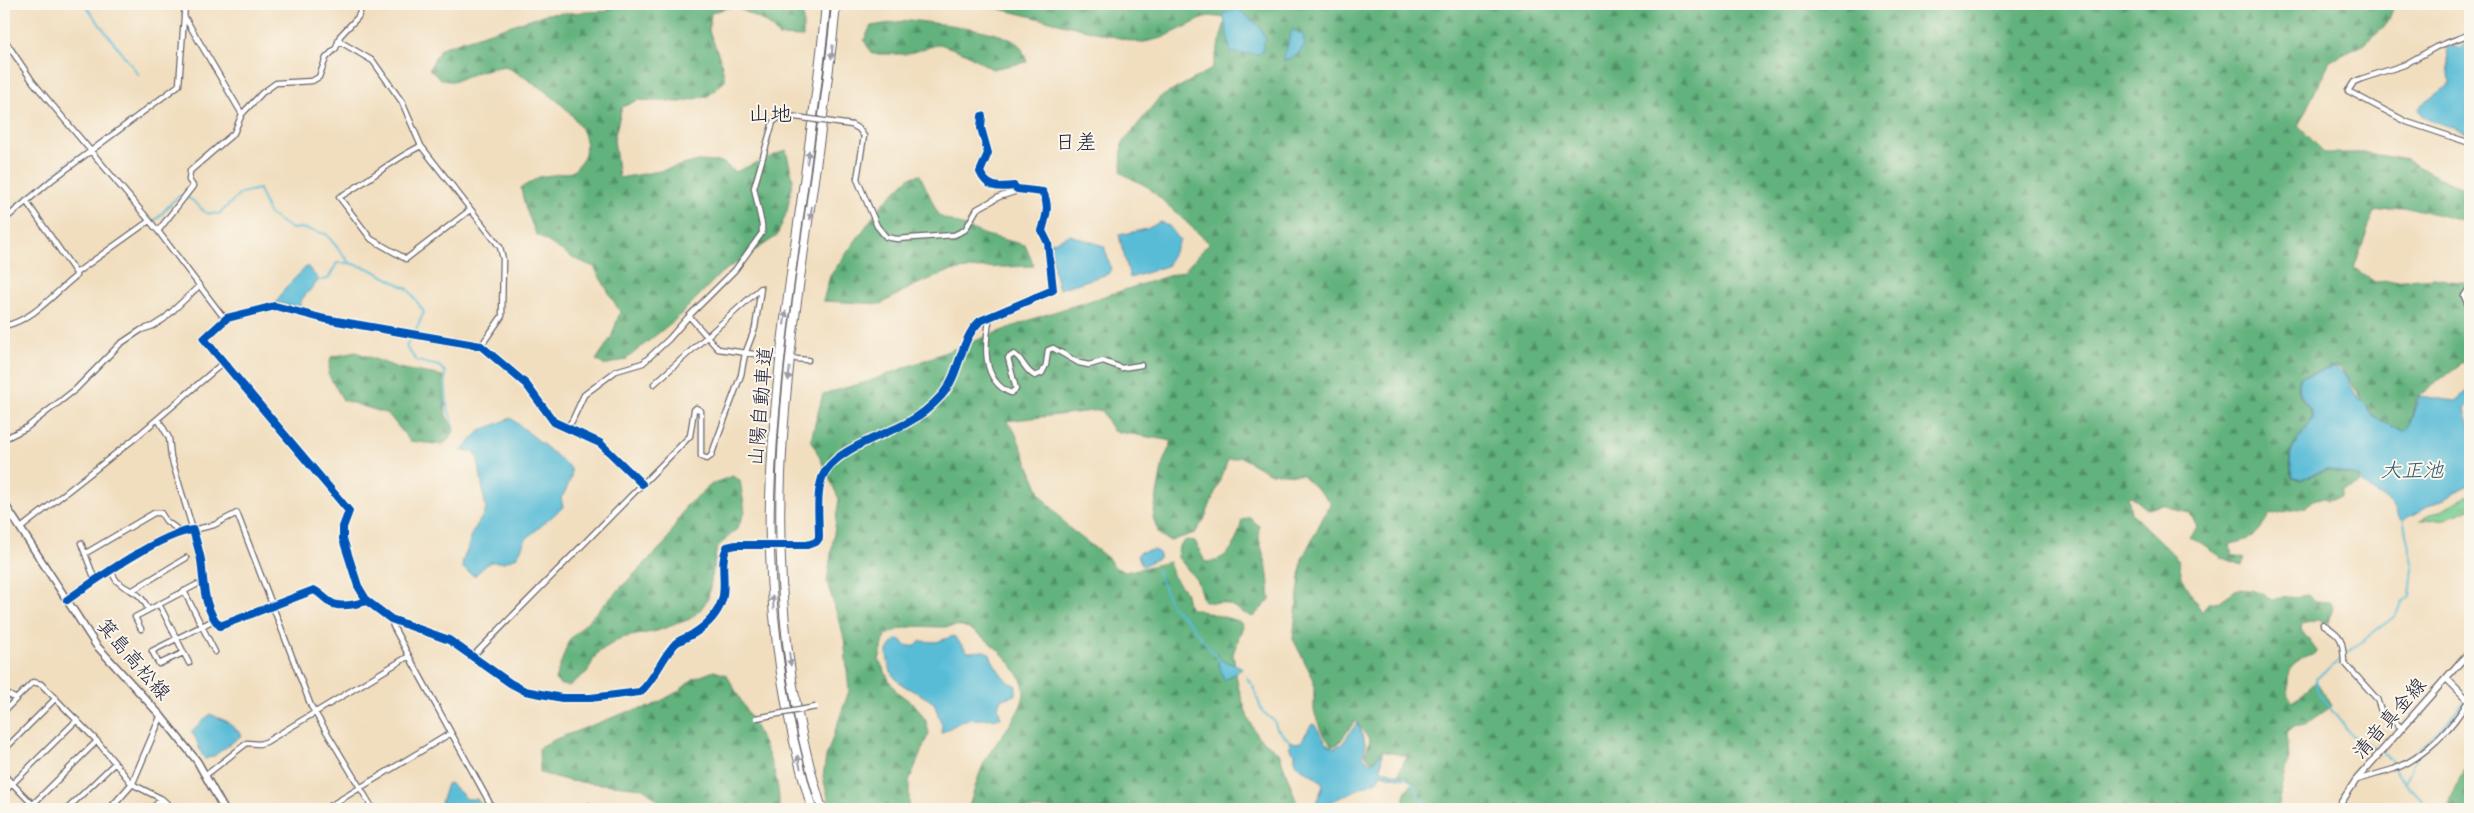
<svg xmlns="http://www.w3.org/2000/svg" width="2474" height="813" viewBox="0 0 2474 813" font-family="Mynerve,'Klee One',sans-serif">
  <defs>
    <pattern id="grass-tufts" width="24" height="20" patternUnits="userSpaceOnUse" patternTransform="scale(1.25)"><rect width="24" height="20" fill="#79cf93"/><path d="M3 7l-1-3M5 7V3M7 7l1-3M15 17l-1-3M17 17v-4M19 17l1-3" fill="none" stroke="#68b180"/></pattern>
    <pattern id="forest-firs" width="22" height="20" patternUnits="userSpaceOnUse" patternTransform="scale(1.25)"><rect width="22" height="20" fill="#62b27d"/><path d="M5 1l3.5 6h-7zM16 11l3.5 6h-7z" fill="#509068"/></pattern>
  </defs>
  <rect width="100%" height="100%" fill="#fbf7ec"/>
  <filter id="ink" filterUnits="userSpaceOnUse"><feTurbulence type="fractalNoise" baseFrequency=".02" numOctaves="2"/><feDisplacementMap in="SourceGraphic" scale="10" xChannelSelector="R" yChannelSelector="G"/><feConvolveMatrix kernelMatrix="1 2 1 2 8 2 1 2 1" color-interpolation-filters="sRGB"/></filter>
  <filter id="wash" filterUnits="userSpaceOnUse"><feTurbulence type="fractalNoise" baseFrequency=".0096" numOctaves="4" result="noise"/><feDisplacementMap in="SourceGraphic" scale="20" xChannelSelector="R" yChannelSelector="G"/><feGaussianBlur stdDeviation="1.12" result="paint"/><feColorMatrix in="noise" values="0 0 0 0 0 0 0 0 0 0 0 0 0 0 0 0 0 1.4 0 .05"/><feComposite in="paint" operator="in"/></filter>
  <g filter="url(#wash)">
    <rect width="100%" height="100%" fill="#f1debf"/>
    <path fill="url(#grass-tufts)" stroke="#4e7867" d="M2470,495v14l-25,10 -25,1z"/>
    <path fill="url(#forest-firs)" stroke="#426a5c" d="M608,4h194l1,4v29l-24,-1 -12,-13 -33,-17 -23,7 -2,18 12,30 4,20 -17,15 -28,6 -42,-2 -16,7 -8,32 5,39 41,-7 38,-10 24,1 13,10 51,-22 7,30 -6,31 -10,25 -56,37 -45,46 -51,41 -21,5 -8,-5 15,-22 9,-26 -26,-45 -21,-9 -37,-24 -11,-27 -4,-19 18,-11 33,-5c4,-4 10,-10 12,-15 13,-39 -53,-76 -79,-91 -9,2 -18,3 -27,6 -22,8 -30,17 -49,-3l12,-21 105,-34 63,-3z
      M980,4h1415l-8,20 -26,22 -31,15 -32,65 27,27h43l39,7 32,18 31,13v32l-62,-16 -34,4 -20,57 21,14 59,-4 36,6v76l-7,2 -46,35 -9,32 -4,2c-11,-4 -24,-9 -32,-17 -5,-5 -6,-10 -13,-16l-1,-5 -17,-25 -6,-2 -34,11c-6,11 -1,24 9,31l2,10c-14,26 -29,26 -19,60l7,2 26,-10 32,7 2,6 -17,8 -2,6 -14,3 -3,-3 -11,3 -6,7 -38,8c-11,20 -16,25 -39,29l2,11 13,3 -3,7 -19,-7 -33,-22 7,-9 -7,-14 -19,-4 -7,-4 -17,4 -16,-13 -3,1 3,16 47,46 5,22 19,31 6,-9 12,-2 17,-12 15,1 21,9 36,-4 5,6 15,1 4,5 -4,16 -11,-3 -16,4 -1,6 16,21 -1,3c-20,5 -29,12 -28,33 0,6 0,10 5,15l23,-21 16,25 -27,19 -12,2 -6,5 2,26 -12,51h-867l-6,-3c-1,-12 1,-16 10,-24l-16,-8 9,-18 -25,-5 -9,11 -8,-7 5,-15 -15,-19 -17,23 -6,2 -11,-15 -7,-20v-31l-21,-41 9,-80 29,-57 -29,-27 -33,-2 -28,-16 -13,3 -24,60 -9,13 -25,8 -11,-7 -6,-17 10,-55 9,-21 -59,-10 -12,-21 -95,11 8,9 27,65 28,33 40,31 5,8 11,5 44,-10 5,15 11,14 4,17 50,13 4,5 -10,28 5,32 10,32 9,18 22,17 20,56h-331c6,-16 10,-35 18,-50 10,-19 36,-44 38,-66 2,-22 -42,-62 -62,-67 -5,-1 -13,1 -19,1 -24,0 -36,-4 -58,9l-6,24 11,22 7,10 19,14 10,15 3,12 -20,48v28h-78l-8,-32 3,-20 23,-66 -5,-54 -17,-55 12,-83 -28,-60 12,-45 47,-13 165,-63 149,-47 25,-28 -61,-56 -27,-14 1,-29 37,-46 53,-29 14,-51 -18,-2 -46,22 -22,5z
      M910,20c25,4 91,8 109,25 4,4 6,12 8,17l-35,7 -27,-16 -25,-9 -34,10h-34l-8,-14 7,-14z
      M920,175l19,41 47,19 39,10 9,21 -58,2 -26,3 -37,15 -32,18 -58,-3 7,-25 53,-73 27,-26z
      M356,352l42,16 45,8 3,39 8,15 -4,8 -8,7 -32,-4 -22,-27 -45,-14 -15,-26 3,-17z
      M732,476l8,4 5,32 -8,17 -20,18 -9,52 -8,11 -10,9 -33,12 -36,7 -24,15 -10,19 -18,14 -8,-1 -6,-5 14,-40 97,-98 20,-36 26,-22z
      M1250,517l9,9c-2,16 5,26 8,42 2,11 2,22 3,32l-17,17c-12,-4 -18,-11 -26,-13 -8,-3 -16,0 -24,-4l-6,-19 -20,-25 2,-10 7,-6 9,1 10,21c25,-1 32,-20 37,-42z
      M714,671l13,4c20,39 55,89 52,134h-112l-23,-21 -74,-7 -30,-8 -1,-25 17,-9 71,-27 23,-5 29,-16 14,-12z
      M2470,761v48h-22l7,-22z"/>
    <path fill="#59bcd7" stroke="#3e6f89" d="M1238,9l21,17 7,14 -3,3v8l-4,3 -28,-1 -8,-39z
      M1294,30l9,5 2,10 -8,10 -14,6 8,-29z
      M2470,39v95l-47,-17 -4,-8 3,-5 28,-20 -3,-37 8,-1 4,3z
      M1160,222l9,4 11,14 -13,26 -37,12 -11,-43 28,-6z
      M1070,235l34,11 7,23 -3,5 -49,15 -5,-18 -3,-28z
      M307,266l12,14 -17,19 -3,8 -23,-4 9,-15z
      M2335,367l9,6 14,26 8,5 3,9 13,9 22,9 4,-2 11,-33 36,5 15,-12v13l-5,8 5,16v58l-66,36 -4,-1c-3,-5 -6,-13 -11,-17 -11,-9 -24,-11 -31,-26l-32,-7 -25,10 -7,-1c-11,-33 6,-35 19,-60 -3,-16 -19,-21 -12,-41z
      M511,418c8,7 58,47 60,51 2,8 -5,22 -10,29l2,9 -37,32 -9,18 -13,5h-14l-16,14 -11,-8 -1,-6 7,-16 1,-9 16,-27 -8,-51 -4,-8h-13l19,-20z
      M1154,550l5,3v5l-17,8 -4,-11 2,-3z
      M954,636l14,16 16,-1 5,2c5,11 11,21 20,30l7,2v10l-15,4 -3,8 3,11 -37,2 -23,13 1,-8 -8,-22c-25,-18 -46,-15 -47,-53l11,-12 9,8h8l6,-5 15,1z
      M1221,660l20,7 1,2 -18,11 -6,-18z
      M210,714l18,8 14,13 -28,21 -9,3c-7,-8 -6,-19 -14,-27z
      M1357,723l9,21 -3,13 9,6 10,-11 -1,17 24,8 -1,2 -24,-5 -2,6 -58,27 -3,-6 6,-15c-7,-16 -31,-13 -28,-33l-5,-4 -1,-9 6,3 6,-1 10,-17 3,-1 14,21 6,3 8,-4z
      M450,783l17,16h10l8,10h-46l8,-25z"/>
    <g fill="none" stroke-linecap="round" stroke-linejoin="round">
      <path stroke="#59bcd7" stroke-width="2" d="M84,4l55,71
        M4,215l75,-60
        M154,221c10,-7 14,-17 24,-24 12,-3 20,9 28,16l13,1 22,-21 18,-4 10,25 23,15 9,-1 25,6 24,29 20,6 38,20 16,23 -9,20
        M321,280l7,-1 9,-16h12
        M411,336l-5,11 11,14 22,5 6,6 2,33 7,22
        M1157,570l14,36 17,15 32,40
        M2345,654l50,-38 7,-14 8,-5 3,-29 -10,-50
        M2342,658l-26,21 2,14 34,43 25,13
        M1246,677l7,9 9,25 12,10 3,8 13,12
        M2470,691v-1
        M2384,754l7,7 6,13 33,35
        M2414,754l28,-25 22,-28
        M1403,777l9,5 6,14 13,13
        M2405,783l10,-23
        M1316,809l6,-5"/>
    </g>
  </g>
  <g filter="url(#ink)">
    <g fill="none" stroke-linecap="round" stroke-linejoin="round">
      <g stroke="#6a6469" stroke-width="7">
        <path id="street" d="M184,16l58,98
          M2470,34l-34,13 -32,18 -43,14 -7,3 -6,9 59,31 63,21
          M4,39l29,43 125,149 63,83 6,4
          M339,41l34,20 29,41 19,44 79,101 3,12 -1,57 -21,30
          M852,125l7,4 5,7 -7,43 20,47 9,11 11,2 57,-4 11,-5 12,-21 22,-12 15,-5 3,-3
          M421,146c-30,14 -53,36 -82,51l32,42 35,20 64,-49
          M26,201l50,72
          M4,220l48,-40 127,-95 6,-81
          M158,231l35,-45 -4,-6 1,-9 44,-38 8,-19 20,-21 14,-10 36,-2 7,-4 7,-19 10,-10 4,-12 18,-19 5,-13
          M2470,287l-6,9 4,9 2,1
          M689,316l29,33 57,8
          M990,316c-5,26 -10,64 21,77l5,-4 -8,-31 6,-4c9,5 10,16 21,22l7,-3 4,-8 2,-15 5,-2 26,15 10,2 14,-4 19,7 19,-3
          M4,326c31,-7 48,-31 72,-50v-3l73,-52
          M796,359l12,1
          M158,419l11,19 2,19 22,73 21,-5 23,-12 74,193 62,103
          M567,427l5,-6 12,-26 32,-24 27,-8 26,-24 20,-23 46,-46 27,-37v-8l-8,-37 19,-66 7,-5 9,-1
          M4,439l22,-11 50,-39 44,-45 21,-14 12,-4 11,-7 35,-33
          M21,528l113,-89 90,-77
          M81,543l14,37
          M804,545l8,-1 7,-6c0,-19 -3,-42 3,-60 10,-28 61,-42 85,-55 13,-7 25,-17 35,-28 19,-22 17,-54 38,-74l73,-31 -5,-47 -6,-12c4,-15 8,-24 1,-39l-26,-3 -3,-3c-16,2 -27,2 -34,-14l8,-19 -7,-25 1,-12
          M86,553l68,-40h7l5,8 14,10
          M111,571c2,3 4,9 7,11 12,11 22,8 30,27
          M133,590l53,-32
          M184,591l31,61
          M67,600c27,-19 96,-68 126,-70 3,10 6,20 8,30 3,22 2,49 19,66l94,-36c8,4 9,8 16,12 9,7 27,2 37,-1l24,18 58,21 61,43 15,8 37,7 58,-2 20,-4 6,-5 3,-8 26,-35 31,-19 8,-8 8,-18 1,-42 4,-10 16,-2
          M367,601l-9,-15 -15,-47v-12l6,-16 -145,-172 23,-21 48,-12 50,13 156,27 45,38 28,38 46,21 42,41
          M159,604l30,59
          M391,619l2,7 16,30 84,153
          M2323,624c19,12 20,15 21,38l33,37 4,12 21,17
          M141,629l-6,-12 61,-32
          M183,653l-24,11 -7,-13 62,-31
          M473,656l217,-220 4,-26 2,-2 5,3v45l6,3 4,-3 30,-81 4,-21 10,-26 6,-40 -107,96
          M4,692l12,7
          M4,711l29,-29 8,2 56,57 35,43 30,15 11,10
          M4,750l52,-52
          M4,775l33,34
          M206,775l41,-32 12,1 7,-2 143,-86
          M2357,780c12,-4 25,-7 37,-11 30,-11 59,-42 74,-68
          M4,792l73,-72
          M28,809l69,-68
          M67,809l48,-46
          M151,809l11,-10
          M325,809l126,-76
          M583,809l6,-3"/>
      </g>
      <g stroke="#6a6469" stroke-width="8">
        <path id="secondary" d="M2446,678l24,24
          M110,809l22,-25 29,-68
          M2337,809l19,-29 114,-129"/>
      </g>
      <g stroke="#6a6469" stroke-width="9">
        <path id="primary" d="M4,503l92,142 65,71 36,45 27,48"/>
      </g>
      <g stroke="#6a6469" stroke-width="10">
        <path id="highway" d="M812,809c-33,-107 -47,-223 -41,-335 7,-158 41,-313 55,-470
          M822,809c-34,-107 -45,-223 -41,-335 6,-156 41,-314 55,-470"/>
      </g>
      <use href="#street" stroke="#fff" stroke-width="4.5"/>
      <use href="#secondary" stroke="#fff" stroke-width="5.5"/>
      <use href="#primary" stroke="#fff" stroke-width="6"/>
      <use href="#highway" stroke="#fff" stroke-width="8"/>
      <g stroke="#6a6469" stroke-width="7" stroke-linecap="butt">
        <path id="street-bridge" d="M789,116l63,9
          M743,545h61
          M756,718l60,-11"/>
      </g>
      <use href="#street-bridge" stroke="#fff" stroke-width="4.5"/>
      <g stroke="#fbf7ec" stroke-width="11">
        <path id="cycleway" d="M67,600c27,-19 96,-68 126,-70 3,10 6,20 8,30 3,22 2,49 19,66l94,-36c8,4 9,8 16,12 9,7 27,2 37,-1l24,18 58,21 61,43 15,8 37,7h28l50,-6c14,-11 22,-35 36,-49 5,-4 11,-5 17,-9 13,-8 24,-18 29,-34 5,-17 -3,-36 5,-53l9,-2h71l9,-3 3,-4c0,-19 -3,-42 3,-60 10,-28 61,-42 85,-55 13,-7 25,-17 35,-28 19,-22 17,-54 38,-74l73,-31 -5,-47 -6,-12c4,-15 8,-24 1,-39l-26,-3 -3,-3c-16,2 -27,2 -34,-14l8,-19 -7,-25 1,-12
          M367,601l-9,-15 -15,-47v-12l6,-16 -145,-172 23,-21 48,-12 50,13 156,27 45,38 28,38 46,21 42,41"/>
      </g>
      <use href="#cycleway" stroke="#0057b8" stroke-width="8"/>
    </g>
    <defs><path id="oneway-solid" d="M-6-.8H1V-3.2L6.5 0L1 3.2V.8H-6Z" transform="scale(1.25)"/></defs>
    <g fill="#9c9ca7">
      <use href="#oneway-solid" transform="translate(832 52) rotate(95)"/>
      <use href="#oneway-solid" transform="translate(808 157) rotate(-82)"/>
      <use href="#oneway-solid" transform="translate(811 213) rotate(98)"/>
      <use href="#oneway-solid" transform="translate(785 318) rotate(-82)"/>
      <use href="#oneway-solid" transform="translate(789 374) rotate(96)"/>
      <use href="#oneway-solid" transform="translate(773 602) rotate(-95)"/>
      <use href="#oneway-solid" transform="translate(790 659) rotate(83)"/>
      <use href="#oneway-solid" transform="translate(799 762) rotate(-104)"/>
    </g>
  </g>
  <g text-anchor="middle" stroke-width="4" stroke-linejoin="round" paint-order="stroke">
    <g font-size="20" fill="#22223b" stroke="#fbf7ec">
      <text transform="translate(760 406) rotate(-85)" y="7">山陽自動車道</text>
      <text transform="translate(134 659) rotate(49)" y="7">箕島高松線</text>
      <text transform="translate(2389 718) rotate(-49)" y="7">清音真金線</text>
    </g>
    <g font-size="21" fill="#22223b" stroke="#fbf7ec">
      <text x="1076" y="149">日差</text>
    </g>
    <g font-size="21" font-style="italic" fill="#355872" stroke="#fbf7ec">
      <text x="2412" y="477">大正池</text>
    </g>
    <g font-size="22" fill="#22223b" stroke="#fbf7ec">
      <text x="770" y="121">山地</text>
    </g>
  </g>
  <rect width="2474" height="813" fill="none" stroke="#fbf7ec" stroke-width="20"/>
</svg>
